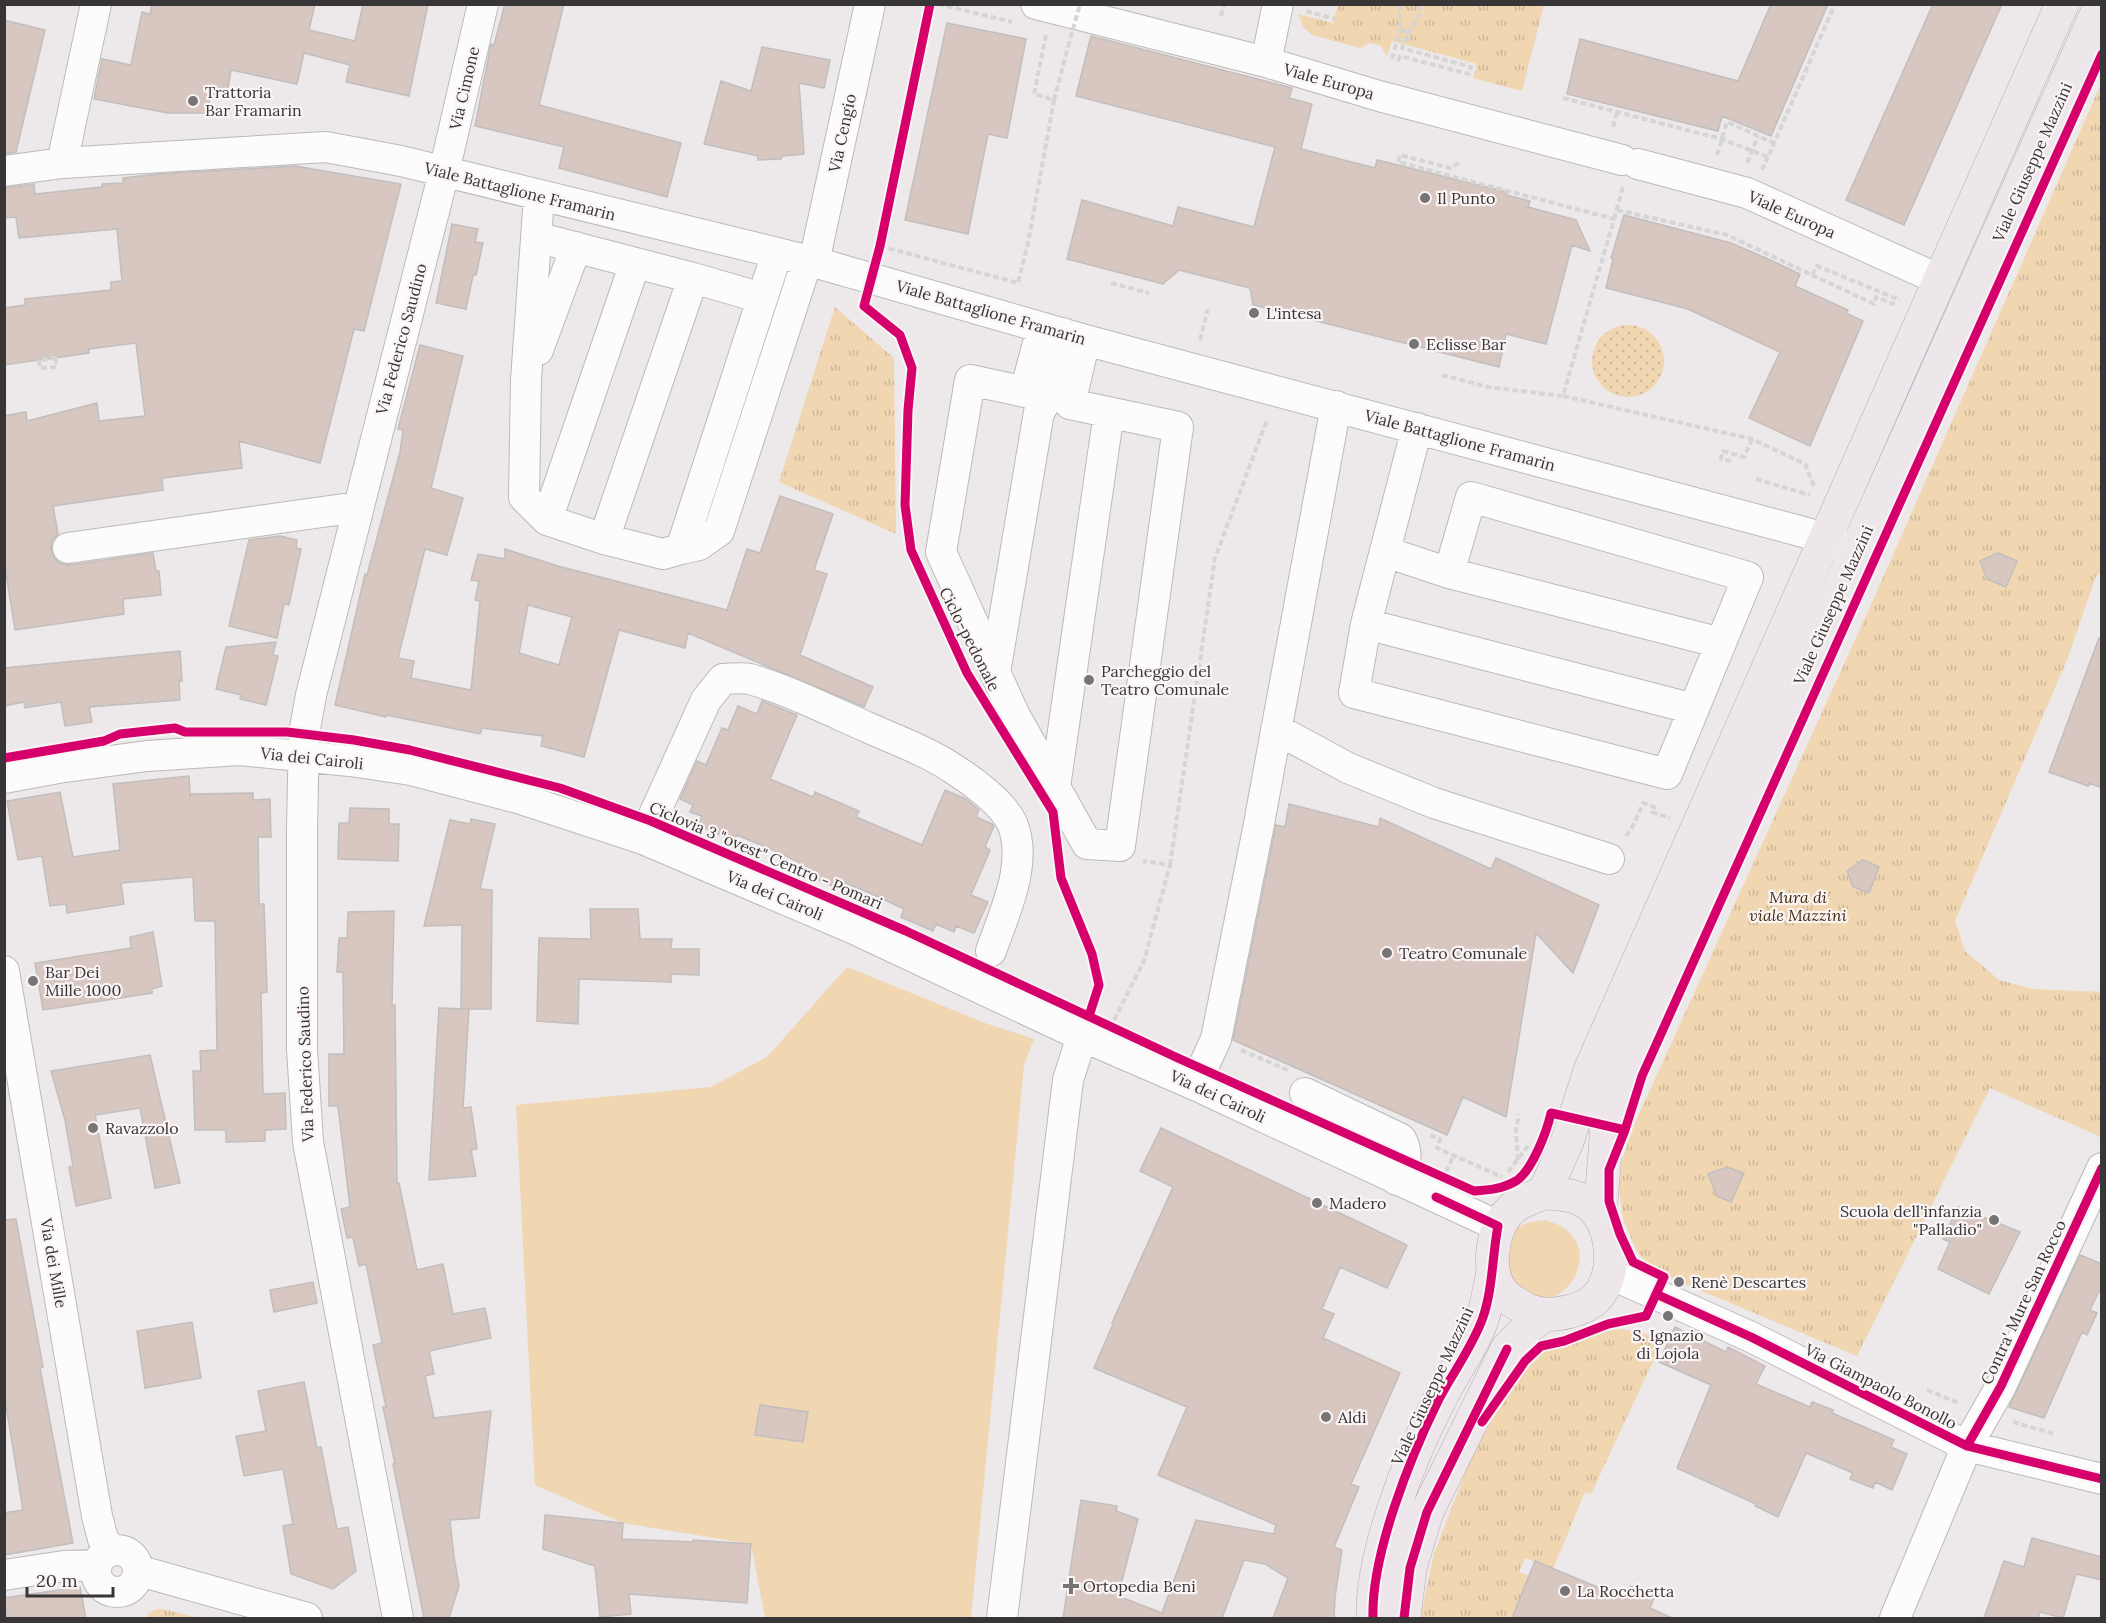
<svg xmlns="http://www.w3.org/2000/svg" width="2106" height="1623" viewBox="0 0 2106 1623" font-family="Lora,serif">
  <defs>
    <pattern id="grass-dots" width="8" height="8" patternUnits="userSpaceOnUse" patternTransform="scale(1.5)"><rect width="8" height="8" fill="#f0d6b1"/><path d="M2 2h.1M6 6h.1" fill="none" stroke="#cfb899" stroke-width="1.8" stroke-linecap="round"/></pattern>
    <pattern id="park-tufts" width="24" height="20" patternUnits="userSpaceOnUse" patternTransform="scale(1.5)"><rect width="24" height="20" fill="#f0d6b1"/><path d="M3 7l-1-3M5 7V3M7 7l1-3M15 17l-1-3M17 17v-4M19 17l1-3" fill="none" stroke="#cfb899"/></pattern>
  </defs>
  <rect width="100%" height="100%" fill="#ede8e9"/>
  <path fill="url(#grass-dots)" d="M1592 361a36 36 0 1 1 72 0a36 36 0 1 1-72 0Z"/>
  <path fill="url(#park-tufts)" fill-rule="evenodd" d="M1338,5v-1l206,1 -22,86 -49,-13 4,-14 -85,-23 -5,15 -6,-10 -11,-3 -10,5 -48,-13 -8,-7 -6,-14 35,9z
    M2101,84v285l-19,45 19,7v151l-5,4 -29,84 -112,261 10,30 34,29 34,9 68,3v145l-111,-49 -133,268 -170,-71 -35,-17 -15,-16 -14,-33 -6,-45 18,-51 235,-516zM1998,553l19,8 -11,26 -19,-8 -7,-17zM1727,1167l17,6 -13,29 -14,-6 -9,-21z
    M835,307l59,51 2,176 -117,-52z
    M1620,1329l24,4 19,7 -72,154 -6,-2 -32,77 -28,-11 -6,14 10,4 -17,42h-92l14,-64 36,-94 45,-81 12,-18 22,-12 23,-5 29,-12z
    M162,1609l38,9h-53l1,-4 6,-4z"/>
  <path fill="#f0d6b1" d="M2101,369l1,52h-1l-19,-7z
    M847,967l138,56 49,16 -10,26 -53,553h-206l-14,-74 -128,-21 -88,-38 -19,-380 195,-18 56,-30z
    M1544,1220c69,16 24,99 -18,74 -7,-3 -12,-10 -18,-15 -1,-10 -5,-25 -3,-35 4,-17 25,-23 39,-24z"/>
  <path fill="#d8c6c1" stroke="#c1bebe" stroke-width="1.5" fill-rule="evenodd" d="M152,4h163l-6,26 46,11 8,-37h65l-19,92 -63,-14 4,-17 -46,-12 -7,31 -66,-14 -5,29 -16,-2 -3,16h-39l-74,-14 8,-40 29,6 11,-53 8,2z
    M505,4h59l-25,101 142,38 -14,54 -108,-29 5,-21 -89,-21 16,-82 3,1z
    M1771,4h57l-57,132 -49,-20 -4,15 -151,-37 13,-55 158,42z
    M1933,4h69l-98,221 -58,-25z
    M4,20l41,10 -29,122 -12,2z
    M947,23l79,16 -19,99 -19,-4 -20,100 -63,-14z
    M1091,36l201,52 -3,10 23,6 -11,45 74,19 2,-8 130,32 -1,3 24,6 -2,6 48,13 14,31 -18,-6 -26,99 -40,-10 -7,33 -246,-62 -3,-17 -71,-18 -16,14 -96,-25 15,-59 91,26 5,-19 76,20 21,-80 -199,-51z
    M762,47l68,13 -6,28 -25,-5 5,71 -22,2 -1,3 -23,1v-4l-54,-12 17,-63 30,10z
    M295,166l106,18 -37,147 -10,-2 -34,134 -81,-22 3,27 -80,10 1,12 -110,16 5,28 -6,7 -1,9 4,9 7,5 8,1 83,-12 3,18h3l2,24 -38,4 1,15 -109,16 -11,-70v-144l22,-4 1,9 70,-18 2,18 46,-5 -9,-73 -47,6v4l-85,12v-57l21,-3v-6l86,-9v-8l11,-1 -5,-52 -98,9 -3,-21 -12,1v-30l30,-4 1,10 67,-7v-3l21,-1v-5l35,-4z
    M1624,215l107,28 37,16 32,15 -5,12 53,24 -2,3 17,8 -53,125 -61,-28 31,-66 -92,-43 -82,-21 7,-29 -2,-1z
    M452,224l26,5 -3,13 8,1 -7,32h-3l-7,34 -30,-6z
    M420,345l43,11 -32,132 32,10 -16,57 -22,-6 -27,109 16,3 -3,17 60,12 9,-89 -5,-1 4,-19 -8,-1 7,-26 27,5v-10l53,17 169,44 20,-61 13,4 20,-57 53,18 -19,56 13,4 -27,81 73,32 -9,20 -176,-74 -3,15 -66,-18 -35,127 -43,-11 2,-10 -61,-8 -2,6 -94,-19v2l-51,-12 30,-131 2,1 33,-123 3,-22 -5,-1zM528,605l44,12 -13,48 -40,-12z
    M280,536l17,4 -1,8 5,1 -12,56 -5,-1 -7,34 -48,-12 20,-86z
    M1998,553l19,8 -11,26 -19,-8 -7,-18z
    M2099,638h3v150l-13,-5 -1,3 -39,-14z
    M276,642l-3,13 5,1 -12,49 -26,-6 1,-4 -25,-6 10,-42z
    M180,651l2,30 -3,-1 1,20 -91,7 3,15 -27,4 -4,-24 -36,6 -1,-6 -20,4v-38z
    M762,701l35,14 -27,64 43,18 2,-5 44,19 -3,6 66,28 23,-55 21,9 13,11 -3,7 16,7 2,2 -9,21 5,3 -19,45 17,7 -14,31 -18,-7 -2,6 -18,-8 -3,7 -32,-14 3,-8 -23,-11 -45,-19 -4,7 -32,-14 4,-7 -22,-11 -45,-19 -3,6 -36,-16 4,-9 -12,-4 3,-7 -13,-6 17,-38 9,4 16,-37 6,2 10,-24 19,8z
    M189,776l1,20 1,-2 62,-1v7l17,-1 1,38h-13l1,67h5l3,88 -6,1 2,101 22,-1 1,36 -21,1v11l-39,1v-12h-31l-2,-59h8l-1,-20 17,-1 -2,-129h-20l-2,-44 -72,6 3,21 -57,9 -1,-9 -16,2 -8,-50 -24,4 -11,-59 53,-9 13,65 47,-7 -7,-66z
    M1289,804l90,23 1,-9 111,51 5,-11 103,47 -26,68 -37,-40 -30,184 -43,-20 -16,38 -214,-95 43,-215 9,2z
    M350,808l39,1v15h10l-1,37 -60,-2 1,-36h10z
    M471,819l24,5 -15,65 12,1 -1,119h-30l1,-84 -38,1 26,-106 20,4z
    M1863,860l16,7 -10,26 -16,-6 -6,-16z
    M590,909h48l2,30h32l-1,10h28v26l-28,-1v8l-92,-3 -1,45 -41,-3 2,-83 52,1z
    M394,911l-2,94h3l2,178h2l18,87 26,-6 10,50 32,-6 6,30 -62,13 5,23 -9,2 9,42 57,-7 -12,107 -29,2 4,37 5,29 -10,32h-25l-31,-154h2l-12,-57h3l-13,-62 9,-2 -16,-79 -7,2 -6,-29 -6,1 -6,-29 9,-2 -12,-101h-9v-52h15l-1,-82h-6l2,-34h8l1,-26z
    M153,932l9,54 -10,3v4l-109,17 -8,-47 96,-15 -1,-11z
    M439,1008l30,1 -6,99 8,-1 6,42 -6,1 5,26 -47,4z
    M150,1055l30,128 -25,5 -15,-80 -45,7 16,83 -35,8 -7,-39 4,-1 -8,-46 -14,-49z
    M1161,1128l246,117 -20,43 -47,-21 -18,42 12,5 -11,24 77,35 -49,111 8,3 -25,60 8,3 -7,47 -1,21h-61l15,-40 -23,-14 -21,-4 -22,58h-159l18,-118 36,6 -1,5 22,8 -20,77 44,17 34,-93 78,14 2,-9 -118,-50 29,-68 -93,-39 19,-44 -1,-1 61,-136 -33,-16z
    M1727,1167l17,6 -13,29 -14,-6 -9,-22z
    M1958,1207l62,25 -31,62 -51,-25 12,-27 -7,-3z
    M16,1219l27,148 -3,1 33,175 -69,12v-42l19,-3 -19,-117v-173z
    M2080,1255l22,9v21l-12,25 7,3 -10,22 -5,-3 -38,86 -35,-11z
    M313,1282l4,21 -43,9 -4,-22z
    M192,1322l9,56 -56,10 -8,-57z
    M1675,1327l51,25 2,-5 37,19 -9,18 54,23 2,-5 21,8 -1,3 62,27 -3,7 16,7 -15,36 -17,-8 -2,6 -23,-9 3,-6 -47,-20 -28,64 -23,-11 1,-2 -79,-36 34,-83 -52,-23z
    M304,1382l13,66 4,-1 16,82 11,-2 8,44 -23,18 -42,-15 -8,-48 10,-2 -10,-55 -39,7 -8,-40 30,-5 -8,-40z
    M760,1405l48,7 -5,30 -48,-7z
    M545,1515l78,8 -1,16 71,3v-2l58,4 -4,59 -118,-9 2,20 -31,3 -5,-51 -52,-17z
    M2032,1538l70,19v23l-26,-6 -13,44 -23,-6 -2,6h-54l20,-57 20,6z
    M1535,1561l91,38 5,-13 24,10 -5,12 22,10h-160z
    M80,1587l6,31h-79l-3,-20z"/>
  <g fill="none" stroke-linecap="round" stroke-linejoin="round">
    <g stroke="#bcb9b9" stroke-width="32">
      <path id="minor" d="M1036,4l230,58 113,34 243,64
        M1266,62l12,-58
        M62,163l34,-159
        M1638,164l109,29 193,87
        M4,171l58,-8 264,-16 75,14 413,101 271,78 722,193 40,14
        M539,196l-13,184 -2,117 23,23 57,19 59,15 18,-5 96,-296
        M536,237l157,41
        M814,262l56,-258
        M1042,328l-17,64 -55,-12 -29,172 73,162 73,130 33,2 58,-419 -108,-23 15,-64
        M538,350l38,-103
        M1417,428l-51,196 -12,69 313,81 81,-197 -277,-80 -22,76
        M547,520l88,-257
        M604,539l89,-261 69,20
        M68,548l290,-41
        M681,549l18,-4 20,-14 88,-270
        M1386,552l63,21 272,70
        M1366,624l328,85
        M995,673l44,-261 8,-12 16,-67
        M1276,729l72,39 86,35 175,56
        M4,778l54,-10 89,-12 93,-6 110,11 61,9 107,28 125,41 209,89 230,108 113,49 303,141
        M1055,787l54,-375
        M643,839l63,-139 17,-21c8,0 19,-2 27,0 41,12 80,32 119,49 29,13 60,24 86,42 18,11 48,34 57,53 17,40 -8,90 -21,128
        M4,971l93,545 6,23 9,12
        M1195,1085l21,-46 42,-210 78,-423
        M1305,1093l96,46c9,17 3,24 -4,41
        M1608,1273l143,64 216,109 135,33
        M96 1571a21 21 0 1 1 42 0a21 21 0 1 1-42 0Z
        M140,1571l167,47
        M4,1575l60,-9 33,-1
        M398,1618l-90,-476 -6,-93v-221l2,-94 7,-39 133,-523 39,-168
        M1002,1618l66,-538 14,-44
        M1895,1618l72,-172 34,-60 101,-218"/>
    </g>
    <g stroke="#b5aab2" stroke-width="34">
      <path id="major" d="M1544,1193l23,-51 24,-74 471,-1064
        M1544,1193c14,1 27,1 40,8 28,17 34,64 17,91 -12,19 -50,27 -71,19 -8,-3 -16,-9 -23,-14 -22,-18 -17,-65 1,-84 9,-11 23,-15 36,-20z
        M1600,1215l7,-89 13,-47 481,-1075
        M1373,1618c-2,-63 37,-161 66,-217 13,-27 33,-53 43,-81 5,-16 8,-33 11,-49
        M1404,1618l6,-50 17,-56 80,-163 21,-22 18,-13"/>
    </g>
    <path stroke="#d6d5d5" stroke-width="4" stroke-dasharray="6 3" stroke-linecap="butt" d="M938,4l74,18
      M1400,4v26l9,2
      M1306,11l29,8
      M1221,16l3,-12
      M1046,35l-12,59 20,6 14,-53
      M1392,59l8,-29
      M1398,61l2,-5 69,18 2,-7 -69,-19 17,-33v-11
      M1563,98l159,41 46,18 67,-153
      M1613,127l4,-15
      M1717,155l10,-33 47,21
      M1459,163l-9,5 -50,-13 -2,7 216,57 -51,177 189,43 53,25 9,22
      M1747,163l11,-27
      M1762,170l6,-13
      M1617,210l110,25 85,40 5,-9 83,34
      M1614,219l9,-32
      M880,246l138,37 10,-40 26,-143
      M1812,275l62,29 2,-7 20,8
      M1111,283l38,10
      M1200,340l8,-31
      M56,358v9l-16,1 -1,-8z
      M1442,375l46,12 74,9
      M1731,461l-10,-2 2,-8 21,6 8,-18
      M1756,479l54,16
      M1626,836l7,-10 10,-23 11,4 -2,5 18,6
      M1170,865l45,-307 52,-138
      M1114,1020l30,-59 26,-96 -27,-4
      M1241,1050l49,21
      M1430,1135l10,4 -3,9 65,29
      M1518,1160l-2,-29 3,-17
      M1446,1172l8,-17
      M1508,1172l22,-29
      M1927,1390l32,13
      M2013,1422l42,12"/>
    <use href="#minor" stroke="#fcfcfc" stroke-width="30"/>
    <use href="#major" stroke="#ede7ec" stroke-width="33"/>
    <path stroke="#d6d5d5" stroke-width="4" stroke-dasharray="6 3" stroke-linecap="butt" d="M1068,47l12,-43"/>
    <g stroke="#fbf4f5" stroke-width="13">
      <path id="cycleway" d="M930,4l-50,242 -16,60 36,29 12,33 -4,42 -3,95 6,45 56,123 86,139 8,66 31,76 7,31 -10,31
        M4,758l100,-17 16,-7 55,-6 10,4h102l67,8 56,10 150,38 91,33 255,110 274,128 294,132c15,-1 28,-2 42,-10 16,-10 31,-50 35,-68l74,17
        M1656,1294l95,43 216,109 135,33
        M1482,1422l43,-61 16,-15 23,-5 44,-17 38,-8 18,-39 -31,-15 -13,-28 -11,-33v-31l16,-40 17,-54 460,-1022
        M1967,1446l34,-60 101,-218
        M1373,1618c-2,-63 37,-160 65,-217 14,-27 33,-52 44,-81 11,-30 10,-63 16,-94l-62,-29
        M1404,1618l6,-50 17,-56 80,-163"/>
    </g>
    <use href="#cycleway" stroke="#d6006c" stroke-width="9"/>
  </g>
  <g fill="#777475" stroke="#fbf4f5" stroke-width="2">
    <circle cx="193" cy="101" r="6"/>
    <circle cx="1425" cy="198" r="6"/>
    <circle cx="1254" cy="313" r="6"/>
    <circle cx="1414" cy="344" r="6"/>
    <circle cx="1089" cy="680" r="6"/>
    <circle cx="1387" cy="953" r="6"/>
    <circle cx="33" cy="981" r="6"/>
    <circle cx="93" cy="1128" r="6"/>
    <circle cx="1317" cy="1203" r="6"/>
    <circle cx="1994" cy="1220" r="6"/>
    <circle cx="1679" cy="1282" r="6"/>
    <circle cx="1668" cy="1316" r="6"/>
    <circle cx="1326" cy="1417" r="6"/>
    <path d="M1068 1577h6v6h6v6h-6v6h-6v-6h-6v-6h6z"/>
    <circle cx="1565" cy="1591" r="6"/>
  </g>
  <g text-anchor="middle" stroke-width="4.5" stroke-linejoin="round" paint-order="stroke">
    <g font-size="16" fill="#383536" stroke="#fbf4f5">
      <text transform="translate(1329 81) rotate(16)" y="6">Viale Europa</text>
      <text transform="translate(464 88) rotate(-77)" y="6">Via Cimone</text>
      <text transform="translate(842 133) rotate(-78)" y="6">Via Cengio</text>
      <text transform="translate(2032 162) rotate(-66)" y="6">Viale Giuseppe Mazzini</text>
      <text transform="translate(520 191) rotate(14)" y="6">Viale Battaglione Framarin</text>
      <text transform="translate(1792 214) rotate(24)" y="6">Viale Europa</text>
      <text transform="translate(991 312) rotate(16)" y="6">Viale Battaglione Framarin</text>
      <text transform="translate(401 339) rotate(-75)" y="6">Via Federico Saudino</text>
      <text transform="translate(1460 440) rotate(15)" y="6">Viale Battaglione Framarin</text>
      <text transform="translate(1833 605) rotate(-66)" y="6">Viale Giuseppe Mazzini</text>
      <text transform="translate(970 639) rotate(63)" y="6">Ciclo-pedonale</text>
      <text transform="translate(312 758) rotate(6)" y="6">Via dei Cairoli</text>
      <text transform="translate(766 855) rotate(23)" y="6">Ciclovia 3 "ovest" Centro - Pomari</text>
      <text transform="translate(775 895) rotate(23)" y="6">Via dei Cairoli</text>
      <text transform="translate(305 1064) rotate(-92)" y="6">Via Federico Saudino</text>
      <text transform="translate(1218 1096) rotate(25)" y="6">Via dei Cairoli</text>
      <text transform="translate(54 1263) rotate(80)" y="6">Via dei Mille</text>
      <text transform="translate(2023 1302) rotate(-65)" y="6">Contra' Mure San Rocco</text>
      <text transform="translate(1432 1386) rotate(-65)" y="6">Viale Giuseppe Mazzini</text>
      <text transform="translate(1881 1386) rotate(27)" y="6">Via Giampaolo Bonollo</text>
    </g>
    <g font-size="16" fill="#383536" stroke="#fbf4f5" text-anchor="start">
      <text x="205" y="98">Trattoria<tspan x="205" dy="18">Bar Framarin</tspan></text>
      <text x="1437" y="204">Il Punto</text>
      <text x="1266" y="319">L'intesa</text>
      <text x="1426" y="350">Eclisse Bar</text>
      <text x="1101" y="677">Parcheggio del<tspan x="1101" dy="18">Teatro Comunale</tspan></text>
      <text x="1399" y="959">Teatro Comunale</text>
      <text x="45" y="978">Bar Dei<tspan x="45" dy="18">Mille 1000</tspan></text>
      <text x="105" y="1134">Ravazzolo</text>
      <text x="1329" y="1209">Madero</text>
      <text x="1982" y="1217" text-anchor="end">Scuola dell'infanzia<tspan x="1982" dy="18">"Palladio"</tspan></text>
      <text x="1691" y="1288">Renè Descartes</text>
      <text x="1668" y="1341" text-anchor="middle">S. Ignazio<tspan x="1668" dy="18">di Lojola</tspan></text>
      <text x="1338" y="1423">Aldi</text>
      <text x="1083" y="1592">Ortopedia Beni</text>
      <text x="1577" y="1597">La Rocchetta</text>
    </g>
    <g font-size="16" font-style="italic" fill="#422f11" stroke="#fbf4f5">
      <text x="1798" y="903">Mura di<tspan x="1798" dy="18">viale Mazzini</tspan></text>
    </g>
  </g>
  <rect width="2106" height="1623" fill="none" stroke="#383536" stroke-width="12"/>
  <path d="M27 1587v9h86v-9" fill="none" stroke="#383536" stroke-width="3"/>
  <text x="36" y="1587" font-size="18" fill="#383536" stroke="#fbf4f5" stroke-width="4.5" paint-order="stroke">20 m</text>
</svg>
